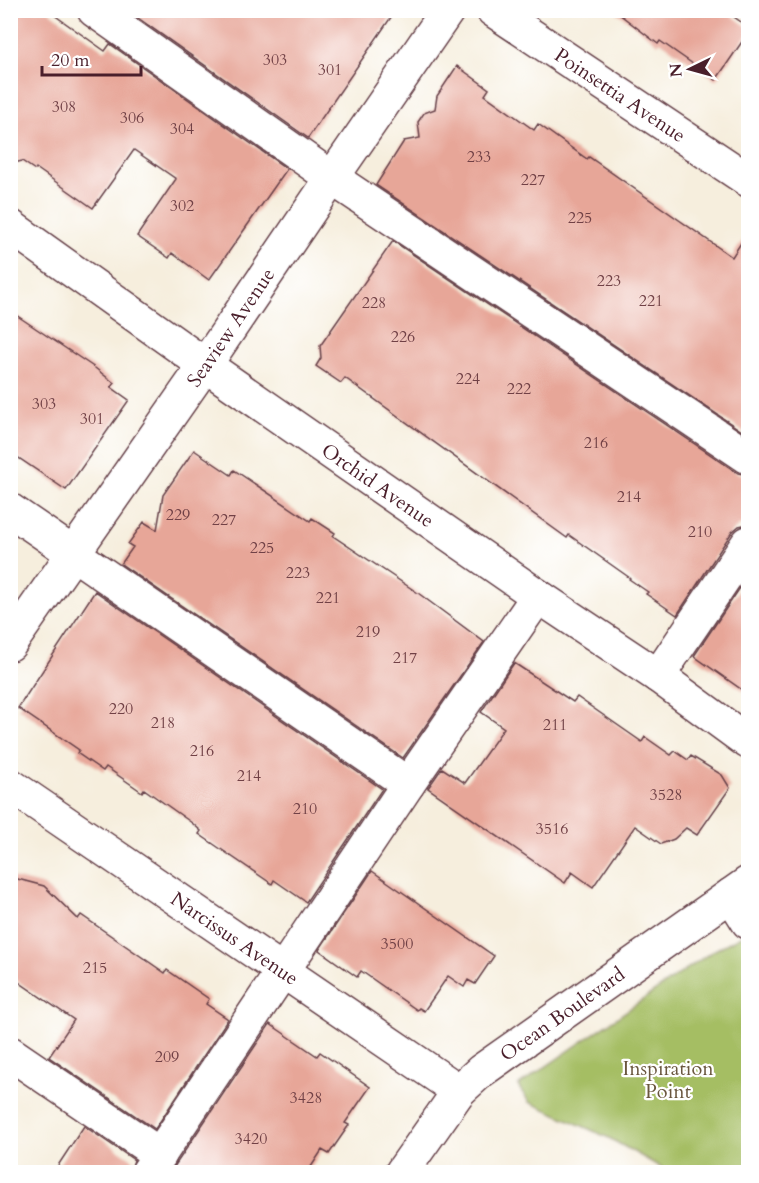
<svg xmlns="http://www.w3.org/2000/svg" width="759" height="1183" viewBox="0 0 759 1183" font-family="Cardo,serif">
  <rect width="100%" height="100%" fill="#fff"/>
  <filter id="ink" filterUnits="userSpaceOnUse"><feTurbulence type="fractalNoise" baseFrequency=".0167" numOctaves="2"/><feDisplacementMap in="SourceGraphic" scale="12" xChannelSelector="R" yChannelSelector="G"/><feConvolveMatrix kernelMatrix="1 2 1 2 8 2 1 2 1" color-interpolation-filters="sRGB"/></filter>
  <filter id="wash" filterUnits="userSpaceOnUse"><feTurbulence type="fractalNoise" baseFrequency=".008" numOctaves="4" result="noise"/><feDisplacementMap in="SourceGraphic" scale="24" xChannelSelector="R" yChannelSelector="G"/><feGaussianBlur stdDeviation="1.35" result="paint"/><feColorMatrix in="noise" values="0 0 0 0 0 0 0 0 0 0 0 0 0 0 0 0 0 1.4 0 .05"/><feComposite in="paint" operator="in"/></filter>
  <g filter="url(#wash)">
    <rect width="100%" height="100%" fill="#f6eedd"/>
    <path fill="#a5be63" stroke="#786e47" stroke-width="1.5" d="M748,932v240h-79l-60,-34 -80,-36 -11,-16 195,-135z"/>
    <g id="blocks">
      <path fill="#e7a698" d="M10,10h37l58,41 5,-7 177,125 -78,111 -37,-27 -3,5 -32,-22 39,-57 -42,-29 -41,58 -57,-40 -1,2 -13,-9 -12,3z
        M133,10h263l-88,128 -177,-125z
        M614,10h110l24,17v6l-32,47 -56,-39 -2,3z
        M457,66l32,23 -4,6 49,35 4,-6 49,35 2,-2 143,100 16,-25v203l-372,-250 28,-44 16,-3 -2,-16 6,-9 11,-4 2,-13z
        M393,241l345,232 10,2v49l-9,2 -7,6 -55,83 -31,-21 2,-2 -19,-13 1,-1 -61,-43 -2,3 -222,-160 -4,5 -25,-17 5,-8 -1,-12z
        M10,311l85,57 19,15 -3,4 18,13 -63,90 -56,-38z
        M194,450l37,25 3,-5 76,51 2,-3 23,15 -2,3 85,57 66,49 -81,116 -282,-194 12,-17 -5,-3 16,-22 13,8 6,-35z
        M748,576v118l-54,-38z
        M95,591l287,198 -76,113 -32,-22 -2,4 -63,-43 -10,-7 2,-3 -9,-8 -48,-34 -2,3 -36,-25 -3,4 -26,-18 2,-3 -61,-42z
        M514,663l59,39 4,-5 65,45 3,-5 26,18 4,-4 13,9 3,-4 31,19 8,13 -33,47 -11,-7 -12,11 -13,5 -26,-18 -42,61 -21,-15 -7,11 -137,-95 14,-20 23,15 39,-55 -23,-16z
        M372,871l122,85 -19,28 -7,-4 -4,7 -16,-11 -24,35 -5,-3 -2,2 -56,-39 -4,6 -38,-27z
        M10,877l34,9 34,33 3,-4 84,58 2,-3 42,29 -3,5 22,15 -73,110 -106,-72 25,-37 -64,-44z
        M270,1024l47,32 3,-4 50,35 -25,36 4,2 -20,29 -7,-4 -15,23h-137z
        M84,1126l50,34 -4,13h-77z"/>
    </g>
  </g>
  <g filter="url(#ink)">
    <use href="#blocks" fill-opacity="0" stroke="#643e46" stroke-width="1.5"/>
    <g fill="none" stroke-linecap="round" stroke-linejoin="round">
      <g stroke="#643e46" stroke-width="36">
        <g id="minor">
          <path d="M94,10l238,168 416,279"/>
          <path id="s1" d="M493,10l255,170"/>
          <path id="s2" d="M10,226l195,139 333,231 120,80 90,66"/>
          <path d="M10,510l398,274"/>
          <path id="s3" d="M10,644l195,-279 127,-187 116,-168"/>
          <path d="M658,676l90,-133"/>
          <path id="s4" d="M10,785l449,306"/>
          <path d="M731,895l17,27"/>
          <path d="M10,1053l150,102"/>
          <path d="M148,1172l260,-388 130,-188"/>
          <path id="s5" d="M402,1172l57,-81 22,-20 267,-188"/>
        </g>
      </g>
      <use href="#minor" stroke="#fff" stroke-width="33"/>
    </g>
  </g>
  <g text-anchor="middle" stroke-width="4.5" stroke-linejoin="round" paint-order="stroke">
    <g font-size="16" fill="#714146">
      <text x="275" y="65">303</text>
      <text x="330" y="75">301</text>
      <text x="64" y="112">308</text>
      <text x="132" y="123">306</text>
      <text x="182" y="134">304</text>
      <text x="479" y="162">233</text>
      <text x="533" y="185">227</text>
      <text x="182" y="211">302</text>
      <text x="580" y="223">225</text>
      <text x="609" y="286">223</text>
      <text x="651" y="306">221</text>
      <text x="374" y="308">228</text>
      <text x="403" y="342">226</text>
      <text x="468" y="384">224</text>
      <text x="519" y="394">222</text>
      <text x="44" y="409">303</text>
      <text x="92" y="424">301</text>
      <text x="596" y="448">216</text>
      <text x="629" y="502">214</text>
      <text x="178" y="520">229</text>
      <text x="224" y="525">227</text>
      <text x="700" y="537">210</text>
      <text x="262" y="553">225</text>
      <text x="298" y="578">223</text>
      <text x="328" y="603">221</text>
      <text x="368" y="637">219</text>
      <text x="405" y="663">217</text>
      <text x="121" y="714">220</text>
      <text x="163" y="728">218</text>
      <text x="555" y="730">211</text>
      <text x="202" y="756">216</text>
      <text x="249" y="781">214</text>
      <text x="666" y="800">3528</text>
      <text x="305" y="814">210</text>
      <text x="552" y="834">3516</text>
      <text x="397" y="949">3500</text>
      <text x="95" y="973">215</text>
      <text x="167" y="1062">209</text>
      <text x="306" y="1103">3428</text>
      <text x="251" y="1144">3420</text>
    </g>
    <g font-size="20" fill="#4a1f2b" stroke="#fff">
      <text dy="7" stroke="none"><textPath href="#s1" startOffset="153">Poinsettia Avenue</textPath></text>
      <text dy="7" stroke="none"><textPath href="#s3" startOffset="386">Seaview Avenue</textPath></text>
      <text dy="7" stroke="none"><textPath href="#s2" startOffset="450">Orchid Avenue</textPath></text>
      <text dy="7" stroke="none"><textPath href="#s4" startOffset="272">Narcissus Avenue</textPath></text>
      <text dy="7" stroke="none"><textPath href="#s5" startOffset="228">Ocean Boulevard</textPath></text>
    </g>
    <g font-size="20" fill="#6a573f" stroke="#fff">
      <text x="668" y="1075">Inspiration<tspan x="668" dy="23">Point</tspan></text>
    </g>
  </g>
  <rect width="759" height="1183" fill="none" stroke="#fff" stroke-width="36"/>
  <g transform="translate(690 69) rotate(265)" stroke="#ffffff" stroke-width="4.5" paint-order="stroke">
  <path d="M0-4.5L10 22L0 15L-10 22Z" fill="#4a1f2b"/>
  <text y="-9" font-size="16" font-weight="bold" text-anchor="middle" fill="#4a1f2b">N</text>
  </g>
  <path d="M42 66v9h99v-9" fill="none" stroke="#4a1f2b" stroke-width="3"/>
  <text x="51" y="66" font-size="18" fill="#4a1f2b" stroke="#ffffff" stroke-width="4.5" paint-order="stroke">20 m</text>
</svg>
